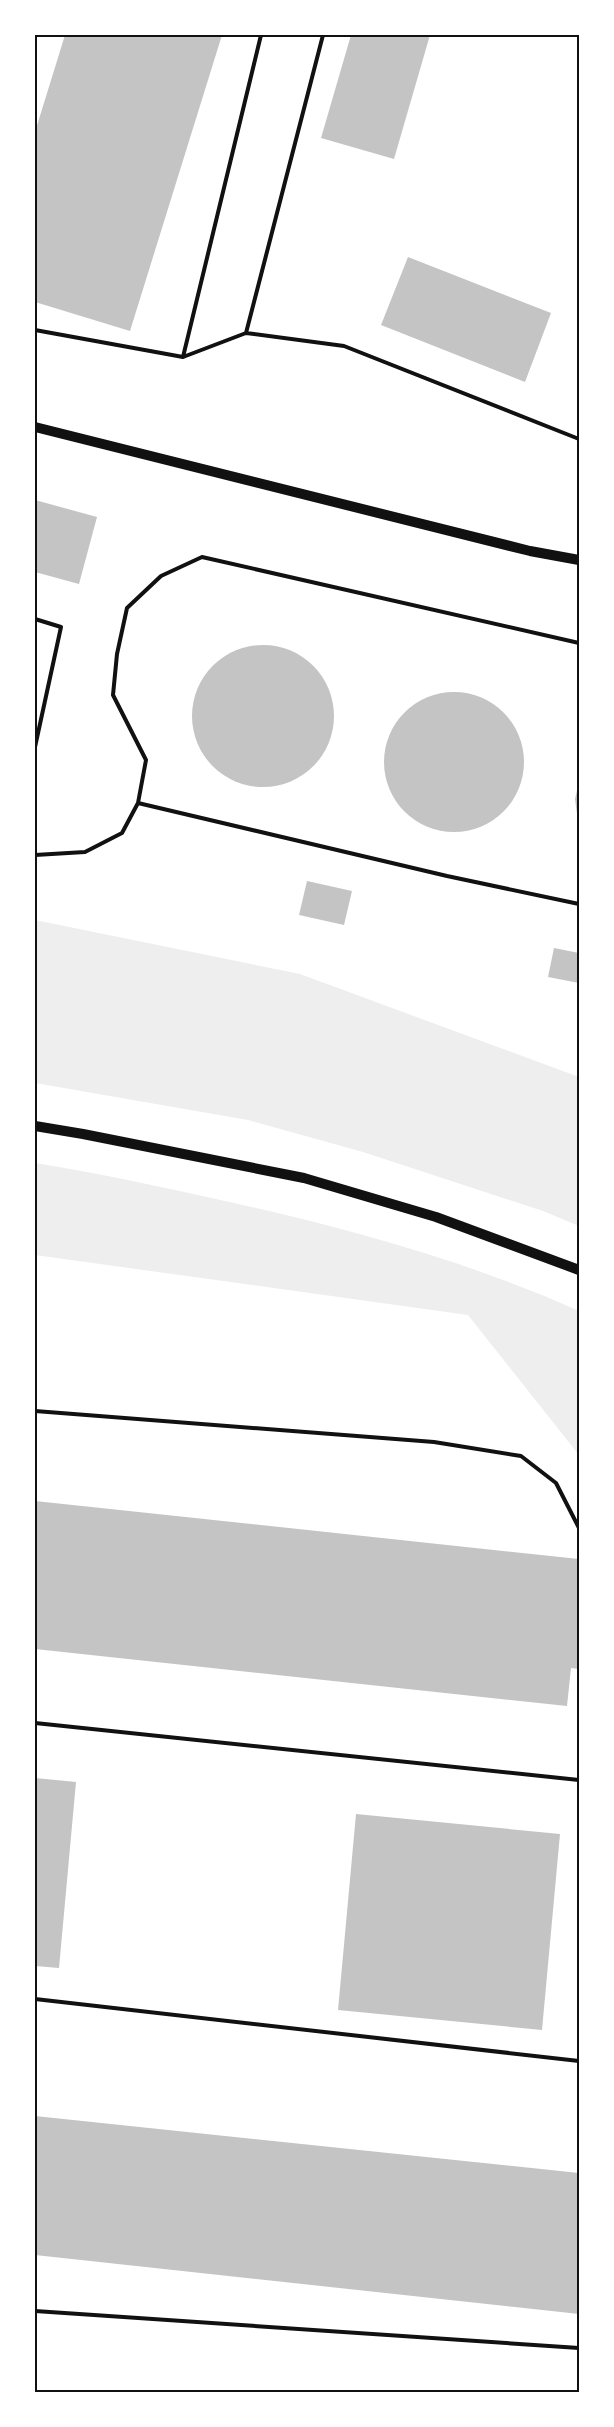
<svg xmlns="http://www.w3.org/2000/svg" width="614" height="2427" viewBox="0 0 614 2427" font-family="Barlow,sans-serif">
  <rect width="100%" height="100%" fill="#fff"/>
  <path fill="#eee" d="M35,920l265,54 279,103v149l-36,-15 -180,-59 -115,-32 -213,-37z
    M35,1163c64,10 126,24 190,38 121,27 240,59 354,110v144l-111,-140 -433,-60z"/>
  <path fill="#c4c4c4" d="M65,35h157l-92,296 -95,-29v-170z
    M351,35h79l-36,124 -73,-21z
    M408,257l143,56 -26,69 -144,-57z
    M35,500l62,17 -18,67 -44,-12z
    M192 716a71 71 0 1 1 142 0a71 71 0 1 1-142 0Z
    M384 762a70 70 0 1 1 140 0a70 70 0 1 1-140 0Z
    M579,782v39h-1l-3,-22z
    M307,881l45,10 -8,34 -45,-10z
    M554,948l25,5v30l-31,-6z
    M35,1501l544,58v110l-8,-1 -4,38 -532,-57z
    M35,1778l41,4 -17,186 -24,-2z
    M356,1814l204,20 -18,196 -204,-20z
    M35,2116l544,57v141l-544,-59z"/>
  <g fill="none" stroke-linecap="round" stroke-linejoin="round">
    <path stroke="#111" stroke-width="4" d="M35,330l148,27 78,-322
      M246,333l77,-298
      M183,357l63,-24 98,13 235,93
      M35,619l26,8 -26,120
      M138,803l309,73 132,28
      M35,855l50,-3 37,-19 16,-30 8,-43 -33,-65 4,-41 10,-46 34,-32 41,-19 377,86
      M35,1411l399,31 87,14 35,27 23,45
      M35,1723l544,57
      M35,1999l544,62
      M35,2311l544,37"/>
    <path stroke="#111" stroke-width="10" d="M35,427l495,124 49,9
      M35,1126l48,8 221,44 132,39 143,53"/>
  </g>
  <rect width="614" height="2427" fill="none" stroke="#ffffff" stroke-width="72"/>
  <rect x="36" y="36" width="542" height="2355" fill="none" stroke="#111" stroke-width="2"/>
</svg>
